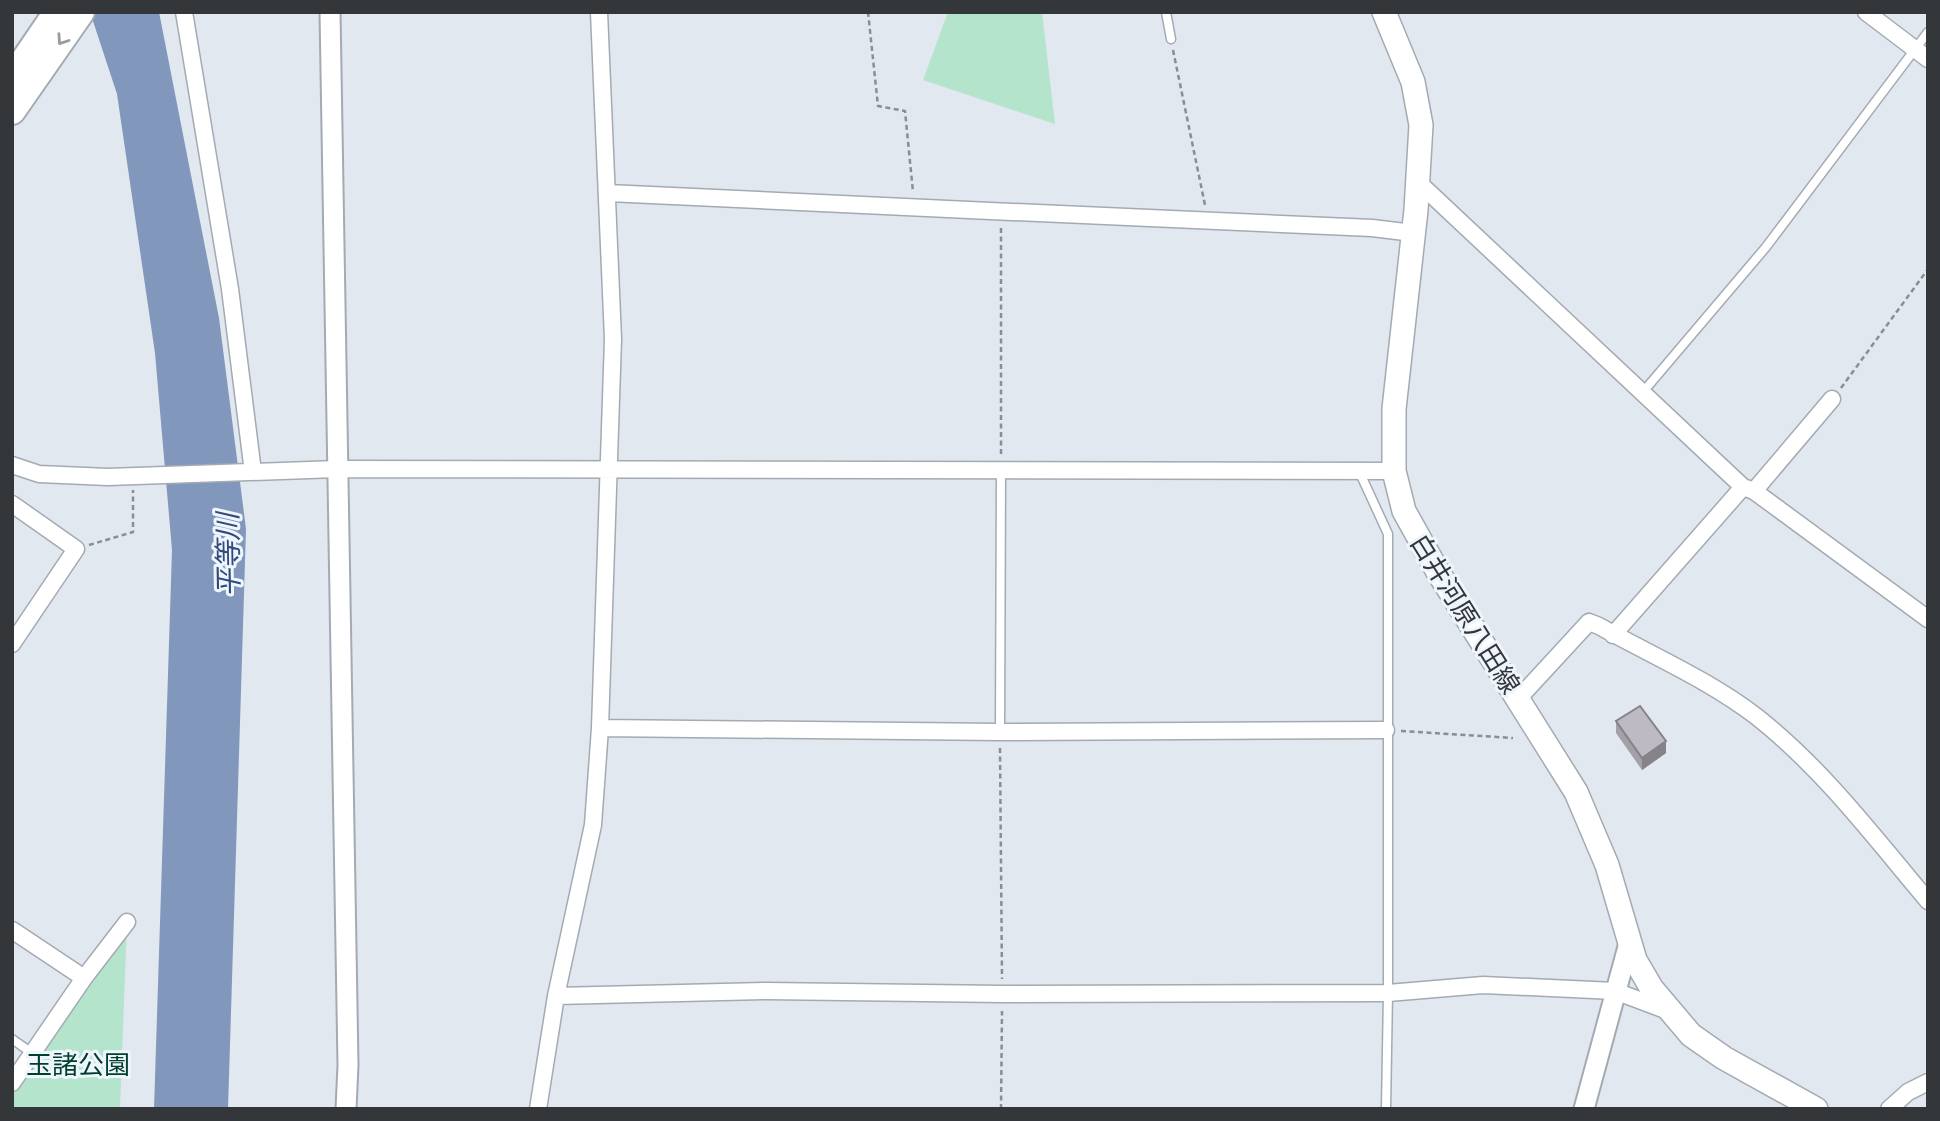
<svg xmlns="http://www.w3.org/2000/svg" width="1940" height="1121" viewBox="0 0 1940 1121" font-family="Mulish,'Noto Sans JP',sans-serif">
  <rect width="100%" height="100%" fill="#e1e8f0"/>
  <path fill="#b5e4cd" d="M948,12h94l13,112 -132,-44z
    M127,922l-7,187h-108v-26z"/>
  <path fill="#8297bc" d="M90,12h69l60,306 27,211 -18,580h-74l18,-559 -17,-197 -38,-259z"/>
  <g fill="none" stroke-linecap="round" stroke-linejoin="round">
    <g stroke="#a4aab2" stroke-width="11">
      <path id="service" d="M1166,12l5,27
        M1643,392l123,-145 162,-215
        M1359,471l29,63v459l-2,116
        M1000,732l1,-262
        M12,1039l20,14"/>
    </g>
    <g stroke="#a4aab2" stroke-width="19">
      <path id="minor" d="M184,12l46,277 23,183
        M1866,12l62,47
        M1418,182l325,305 11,4 174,128
        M608,193c255,11 509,25 764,35l41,5
        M12,465l27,9 69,3 229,-8 1057,2
        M1754,491l78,-92
        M12,504l64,45 -64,95
        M1613,635l130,-148
        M1518,699l71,-77 10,4c52,29 110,54 158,91 66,52 117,120 171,184
        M600,728l400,4 386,-2
        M12,930l72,48
        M556,996l210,-5 236,3 386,-1 95,-8 132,6 53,20
        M12,1083l72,-105 43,-56
        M538,1109l18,-113 37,-171 7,-97 13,-389 -14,-327
        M1889,1109l19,-17 20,-10"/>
    </g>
    <g stroke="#a4aab2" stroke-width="23">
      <path id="tertiary" d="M330,12l18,1053 -2,44
        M1584,1109l45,-166"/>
    </g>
    <g stroke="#a4aab2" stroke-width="26">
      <path id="secondary" d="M1384,12l29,70 8,43 -5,85 -22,199v62l10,40 34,61 138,220 31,73 28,95 17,29 39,46 33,23 92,51"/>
    </g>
    <g stroke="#a4aab2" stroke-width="30">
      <path id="trunk" d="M12,78l45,-66
        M12,111l69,-99"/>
    </g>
    <path stroke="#898e94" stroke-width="2.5" stroke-dasharray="5 3.5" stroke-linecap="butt" d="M868,12l10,94 27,5 8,81
      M1173,50l32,155
      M1841,388l87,-119
      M1001,454v-227
      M89,545l44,-13v-42
      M1401,731l112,7
      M1000,748l2,231
      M1001,1109l1,-98"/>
    <use href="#service" stroke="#fff" stroke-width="8"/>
    <use href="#minor" stroke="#fff" stroke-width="16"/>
    <use href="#tertiary" stroke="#fff" stroke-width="19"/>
    <use href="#secondary" stroke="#fff" stroke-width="23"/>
    <use href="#trunk" stroke="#fff" stroke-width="26"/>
  </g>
  <path fill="#a3a0a8" d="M1616,721l50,32 -24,17 -26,-37z"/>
  <path fill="#858288" d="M1666,741v12l-24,17v-12z"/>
  <path fill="#bebac3" stroke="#858288" stroke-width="2" d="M1640,706l26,35 -24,17 -26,-37z"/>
  <defs><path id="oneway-chevron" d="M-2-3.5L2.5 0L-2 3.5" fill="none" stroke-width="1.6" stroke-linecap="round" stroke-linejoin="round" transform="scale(1.75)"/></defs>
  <use stroke="#9a9b9c" href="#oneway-chevron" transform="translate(62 40) rotate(124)"/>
  <g text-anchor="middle" stroke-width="6" stroke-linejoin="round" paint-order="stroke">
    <g font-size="26" fill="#34373a" stroke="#eff5fd">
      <text transform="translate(1465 614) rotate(58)" y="9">白井河原八田線</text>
    </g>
    <g font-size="26" fill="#00402a" stroke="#eff5fd">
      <text x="78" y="1074">玉諸公園</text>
    </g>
    <g font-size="28" font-style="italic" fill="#304a7c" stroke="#eff5fd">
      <text transform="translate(228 555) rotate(-91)" y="10">平等川</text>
    </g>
  </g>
  <rect width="1940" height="1121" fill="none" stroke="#34373a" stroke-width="28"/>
</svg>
